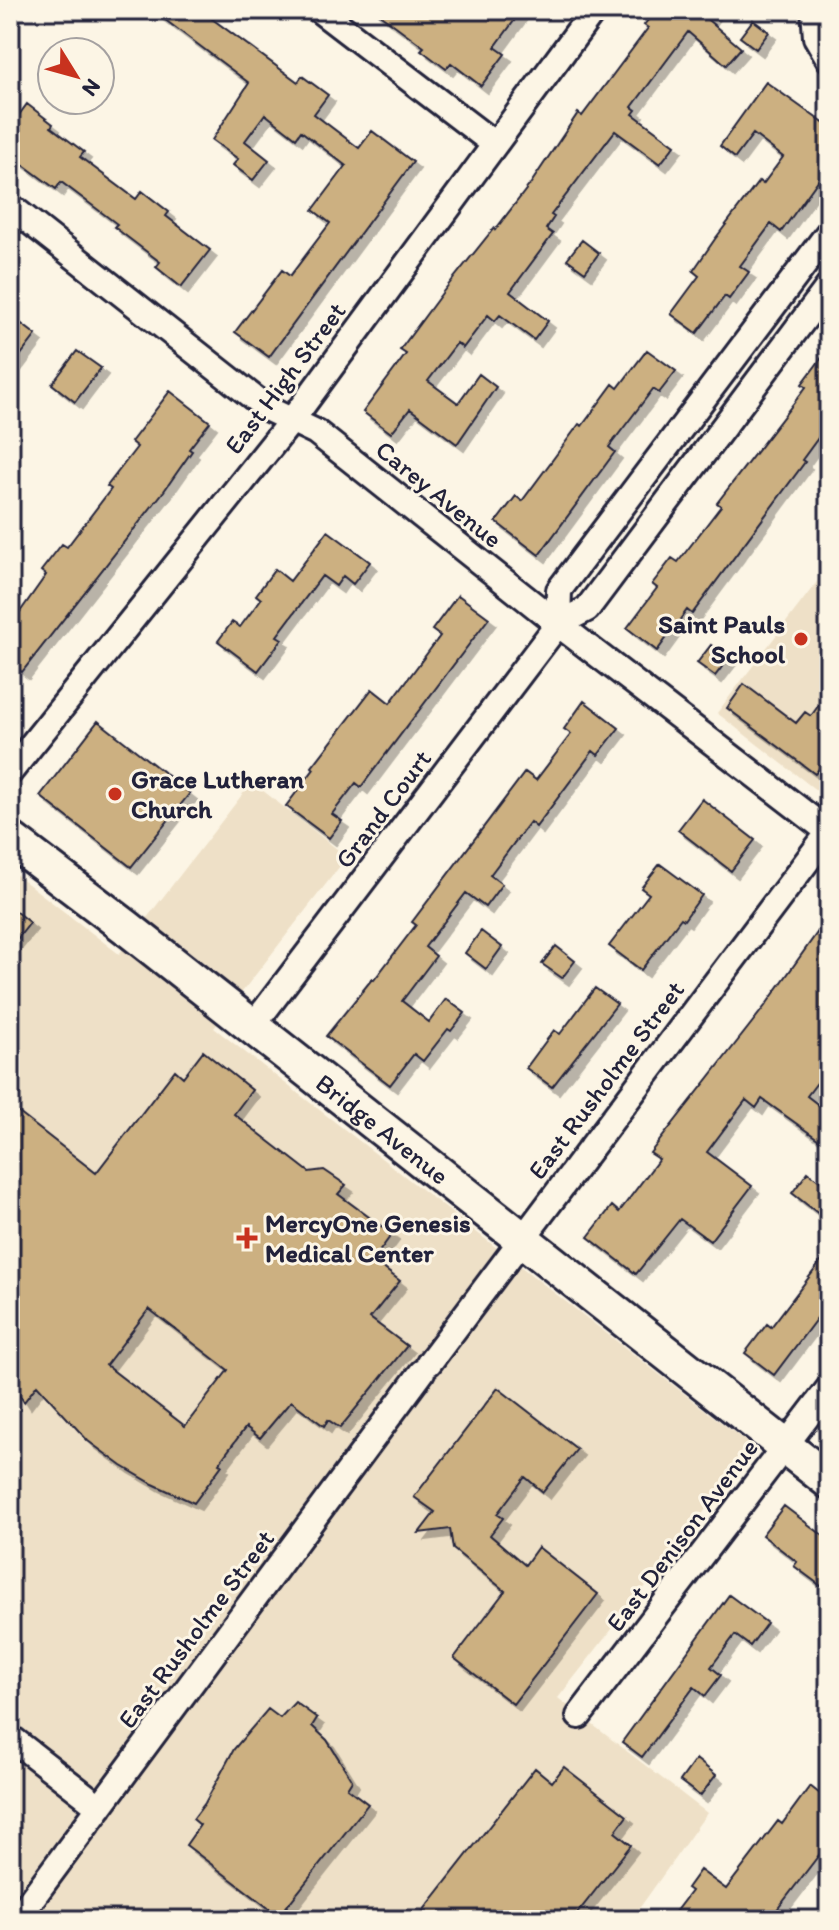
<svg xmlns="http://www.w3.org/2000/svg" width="839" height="1930" viewBox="0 0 839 1930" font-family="Itim,sans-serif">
  <defs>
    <filter id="shadow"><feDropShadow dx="7" dy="7" stdDeviation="0" flood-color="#0004"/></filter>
  </defs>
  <rect width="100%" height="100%" fill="#fcf5e5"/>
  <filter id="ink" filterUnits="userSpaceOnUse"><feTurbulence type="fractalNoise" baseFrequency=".0125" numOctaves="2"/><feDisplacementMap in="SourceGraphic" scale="16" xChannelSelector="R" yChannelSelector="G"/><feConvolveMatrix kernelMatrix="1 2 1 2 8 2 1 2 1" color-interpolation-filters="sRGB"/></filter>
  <g filter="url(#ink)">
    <path fill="#eee0c7" d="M829,566v218l-8,10 -104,-81z
      M252,782l95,75 -133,171 540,420 -196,250 149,115 -76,107h-621v-1050l109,84z"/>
    <path fill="#ccb081" stroke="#22223b" stroke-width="2" fill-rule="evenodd" filter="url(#shadow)" d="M152,10h48l98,72 4,-6 26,19 -14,19 45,34 13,-17 41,31 -144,195 -34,-25 47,-62 8,6 40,-53 -17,-13 33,-44 -45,-35 -5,7 -31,-24 -20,27 24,19 -16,20 -20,-15 5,-6 -26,-19 37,-57z
      M374,10h148l-27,37 10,7 -24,32 -30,-23 -5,6 -25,-19 3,-3z
      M656,10h59l-7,10 33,28 -15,17 -38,-33 -56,75 4,3 -3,4 42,31 -15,19 -45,-33 -64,84 3,2 -8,12 7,5 -43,58 38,29 -14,19 -34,-25 -5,6 -7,-6 -25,33 -6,-5 -29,38 30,22 21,-29 17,13 -39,57 -47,-35 -19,24 -28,-21 43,-58 -6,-4 42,-57 52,-65 1,2 36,-47 47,-70 4,3 66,-88 -4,-3z
      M753,20l16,12 -13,17 -16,-12z
      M766,82l63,45v38l-48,67 -10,-8 -31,42 9,6 -20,27 -4,-3 -28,37 -26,-19 28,-38 -6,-5 22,-32 44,-58 4,3 20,-27 -30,-23 -18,24 -15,-12z
      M27,104l26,20 -2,3 33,25 -4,5 56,42 6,-8 27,21 -3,4 44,34 -29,37 -25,-20 4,-5 -46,-35 3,-3 -56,-42 -5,7 -46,-34v-28z
      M582,240l17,13 -14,19 -18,-13z
      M10,315l26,20 -26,34z
      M829,348v75l-27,37 3,2 -113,152 -5,-4 -30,41 -30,-23 30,-40 -5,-4 20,-26 6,4 43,-56 -4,-3 89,-116 -4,-3z
      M647,350l29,21 -17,22 -6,-4 -44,58 6,5 -76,103 -43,-33 20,-26 6,5 57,-77 3,2 31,-42 5,4z
      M77,351l24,17 -26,34 -23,-18z
      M170,391l40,31 -21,27 3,2 -28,40 -142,181 -12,-9v-37l36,-51 -5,-4 21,-27 5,3 44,-58 -4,-3 30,-39 -6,-5z
      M328,531l42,31 -17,22 -10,-8 -7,10 -14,-10 -45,60 5,3 -24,32 -40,-30 14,-19 8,5 21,-28 -5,-4 19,-26 15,12z
      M458,595l31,23 -128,169 -5,-4 -24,31 10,7 -13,17 -43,-32 28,-37 -2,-2 60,-78 18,14 50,-67 -8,-6z
      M711,645l18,13 -14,18 -18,-13z
      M744,684l52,39 9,-11 6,4 18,-25v64l-14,19 -88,-66z
      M584,701l35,27 -21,27 -5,-4 -57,76 -6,-5 -40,53 12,9 -17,23 -19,-14 -41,54 11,9 -34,45 27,21 17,-23 19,14 -14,18 -3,-2 -25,32 -9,-7 -24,31 -64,-49 46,-57 2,1 42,-55 -4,-3 113,-150 11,8 35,-46 -7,-5z
      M98,721l92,72 -59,74 -91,-71z
      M702,799l53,41 -24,31 -53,-41z
      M660,864l42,31 -18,25 -3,-2 -40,52 -32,-24 40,-52 -8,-6z
      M10,907l20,16 -20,25z
      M829,916v151l-22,29 22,17v34l-67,-48 -6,9 -10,-8 -39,52 45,34 -42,55 -30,-22 -44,55 -48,-37 24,-31 7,6 40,-53 -9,-6 115,-147z
      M481,931l21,16 -16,22 -21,-16z
      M556,946l19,15 -13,17 -20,-14z
      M595,988l22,16 -65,83 -26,-19 28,-38 6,4z
      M203,1051l49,39 -18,24 75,58 15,-2 22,15 -8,9 54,40 -19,26 27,21 -30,37 37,28 -67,82 -12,-8 -4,6 -33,-25 -31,37 -14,-11 -27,36 3,2 -28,38 -41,-19 -31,-18 -34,-25 -51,-56 -13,17 -14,-21v-275l86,67 79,-103 8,7zM149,1309l79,61 -43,56 -79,-61z
      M808,1172l21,16v34l-37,-29z
      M829,1251v51l-55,73 -29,-22 22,-29 4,3z
      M498,1388l79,61 -34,43 -18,-15 -28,37 6,4 -13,17 35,30 13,-18 60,47 -85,110 -59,-46 51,-67 -52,-42 -3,-20 -31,4 16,-21 -21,-15z
      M784,1506l45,34v52l-35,-26 3,-4 -35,-27z
      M729,1595l38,28 -17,23 -15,-11 -24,32 10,8 -16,21 -11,-9 -52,70 -20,-15z
      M295,1702l22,16 -5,8 15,14 25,40 -5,8 21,16 -89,112 -93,-71 14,-20 -7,-6 12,-16 29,-54 34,-40 12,9z
      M696,1759l20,16 -16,21 -20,-15z
      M564,1767l63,49 -12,16 16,13 -59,75h-156l119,-152 17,14z
      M810,1786l19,15v41l-60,78h-100l22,-29 -4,-3 13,-18 26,19 52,-68 4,3z"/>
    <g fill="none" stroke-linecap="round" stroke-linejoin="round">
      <g stroke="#22223b" stroke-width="30">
        <path id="street" d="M319,10l174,133
          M814,10l2,27 13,22
          M10,206l258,203 48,23 242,192 271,208
          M558,624l1,-34 270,-358
          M10,772l282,-352 302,-410
          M252,1027l306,-403 29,-15 242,-323
          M429,1363l400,-531
          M579,1716l250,-328
          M10,1737l90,70
          M16,1920l406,-548"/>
      </g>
      <g stroke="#22223b" stroke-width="40">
        <g id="secondary">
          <path id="s1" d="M10,839l116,88 703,554"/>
        </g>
      </g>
      <use href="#street" stroke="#fcf5e5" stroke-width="24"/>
      <use href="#secondary" stroke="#fcf5e5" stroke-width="34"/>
    </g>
  </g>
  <g fill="#c8321e" stroke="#fcf5e5" stroke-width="3">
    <circle cx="801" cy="639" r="8"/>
    <circle cx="115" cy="794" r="8"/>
    <path d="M243 1226h8v8h8v8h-8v8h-8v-8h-8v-8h8z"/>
  </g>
  <g text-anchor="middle" stroke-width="6" stroke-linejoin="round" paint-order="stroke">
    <g font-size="26" fill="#22223b" stroke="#fcf5e5">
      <text transform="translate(285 378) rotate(-53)" y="9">East High Street</text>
      <text transform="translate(439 494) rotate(39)" y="9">Carey Avenue</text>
      <text transform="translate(383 809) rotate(-53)" y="9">Grand Court</text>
      <text transform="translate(606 1080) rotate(-53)" y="9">East Rusholme Street</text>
      <text dy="9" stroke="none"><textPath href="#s1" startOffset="472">Bridge Avenue</textPath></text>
      <text transform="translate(682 1535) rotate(-53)" y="9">East Denison Avenue</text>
      <text transform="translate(196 1629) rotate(-53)" y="9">East Rusholme Street</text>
    </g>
    <g font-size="26" font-weight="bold" fill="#22223b" stroke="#fcf5e5" text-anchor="start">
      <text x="785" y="633" text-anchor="end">Saint Pauls<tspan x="785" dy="30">School</tspan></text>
      <text x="131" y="788">Grace Lutheran<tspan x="131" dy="30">Church</tspan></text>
      <text x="265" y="1232">MercyOne Genesis<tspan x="265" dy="30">Medical Center</tspan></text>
    </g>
  </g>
  <rect width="839" height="1930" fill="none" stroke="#fcf5e5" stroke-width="40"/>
  <rect x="20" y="20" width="799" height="1890" fill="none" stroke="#22223b" stroke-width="3" filter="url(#ink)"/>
  <g transform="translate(76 76) rotate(127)"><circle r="38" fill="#fcf5e5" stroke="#a5a1a1" stroke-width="2"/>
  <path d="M0-6L14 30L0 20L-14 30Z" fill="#c8321e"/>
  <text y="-12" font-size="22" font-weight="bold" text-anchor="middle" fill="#22223b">N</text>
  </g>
</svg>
